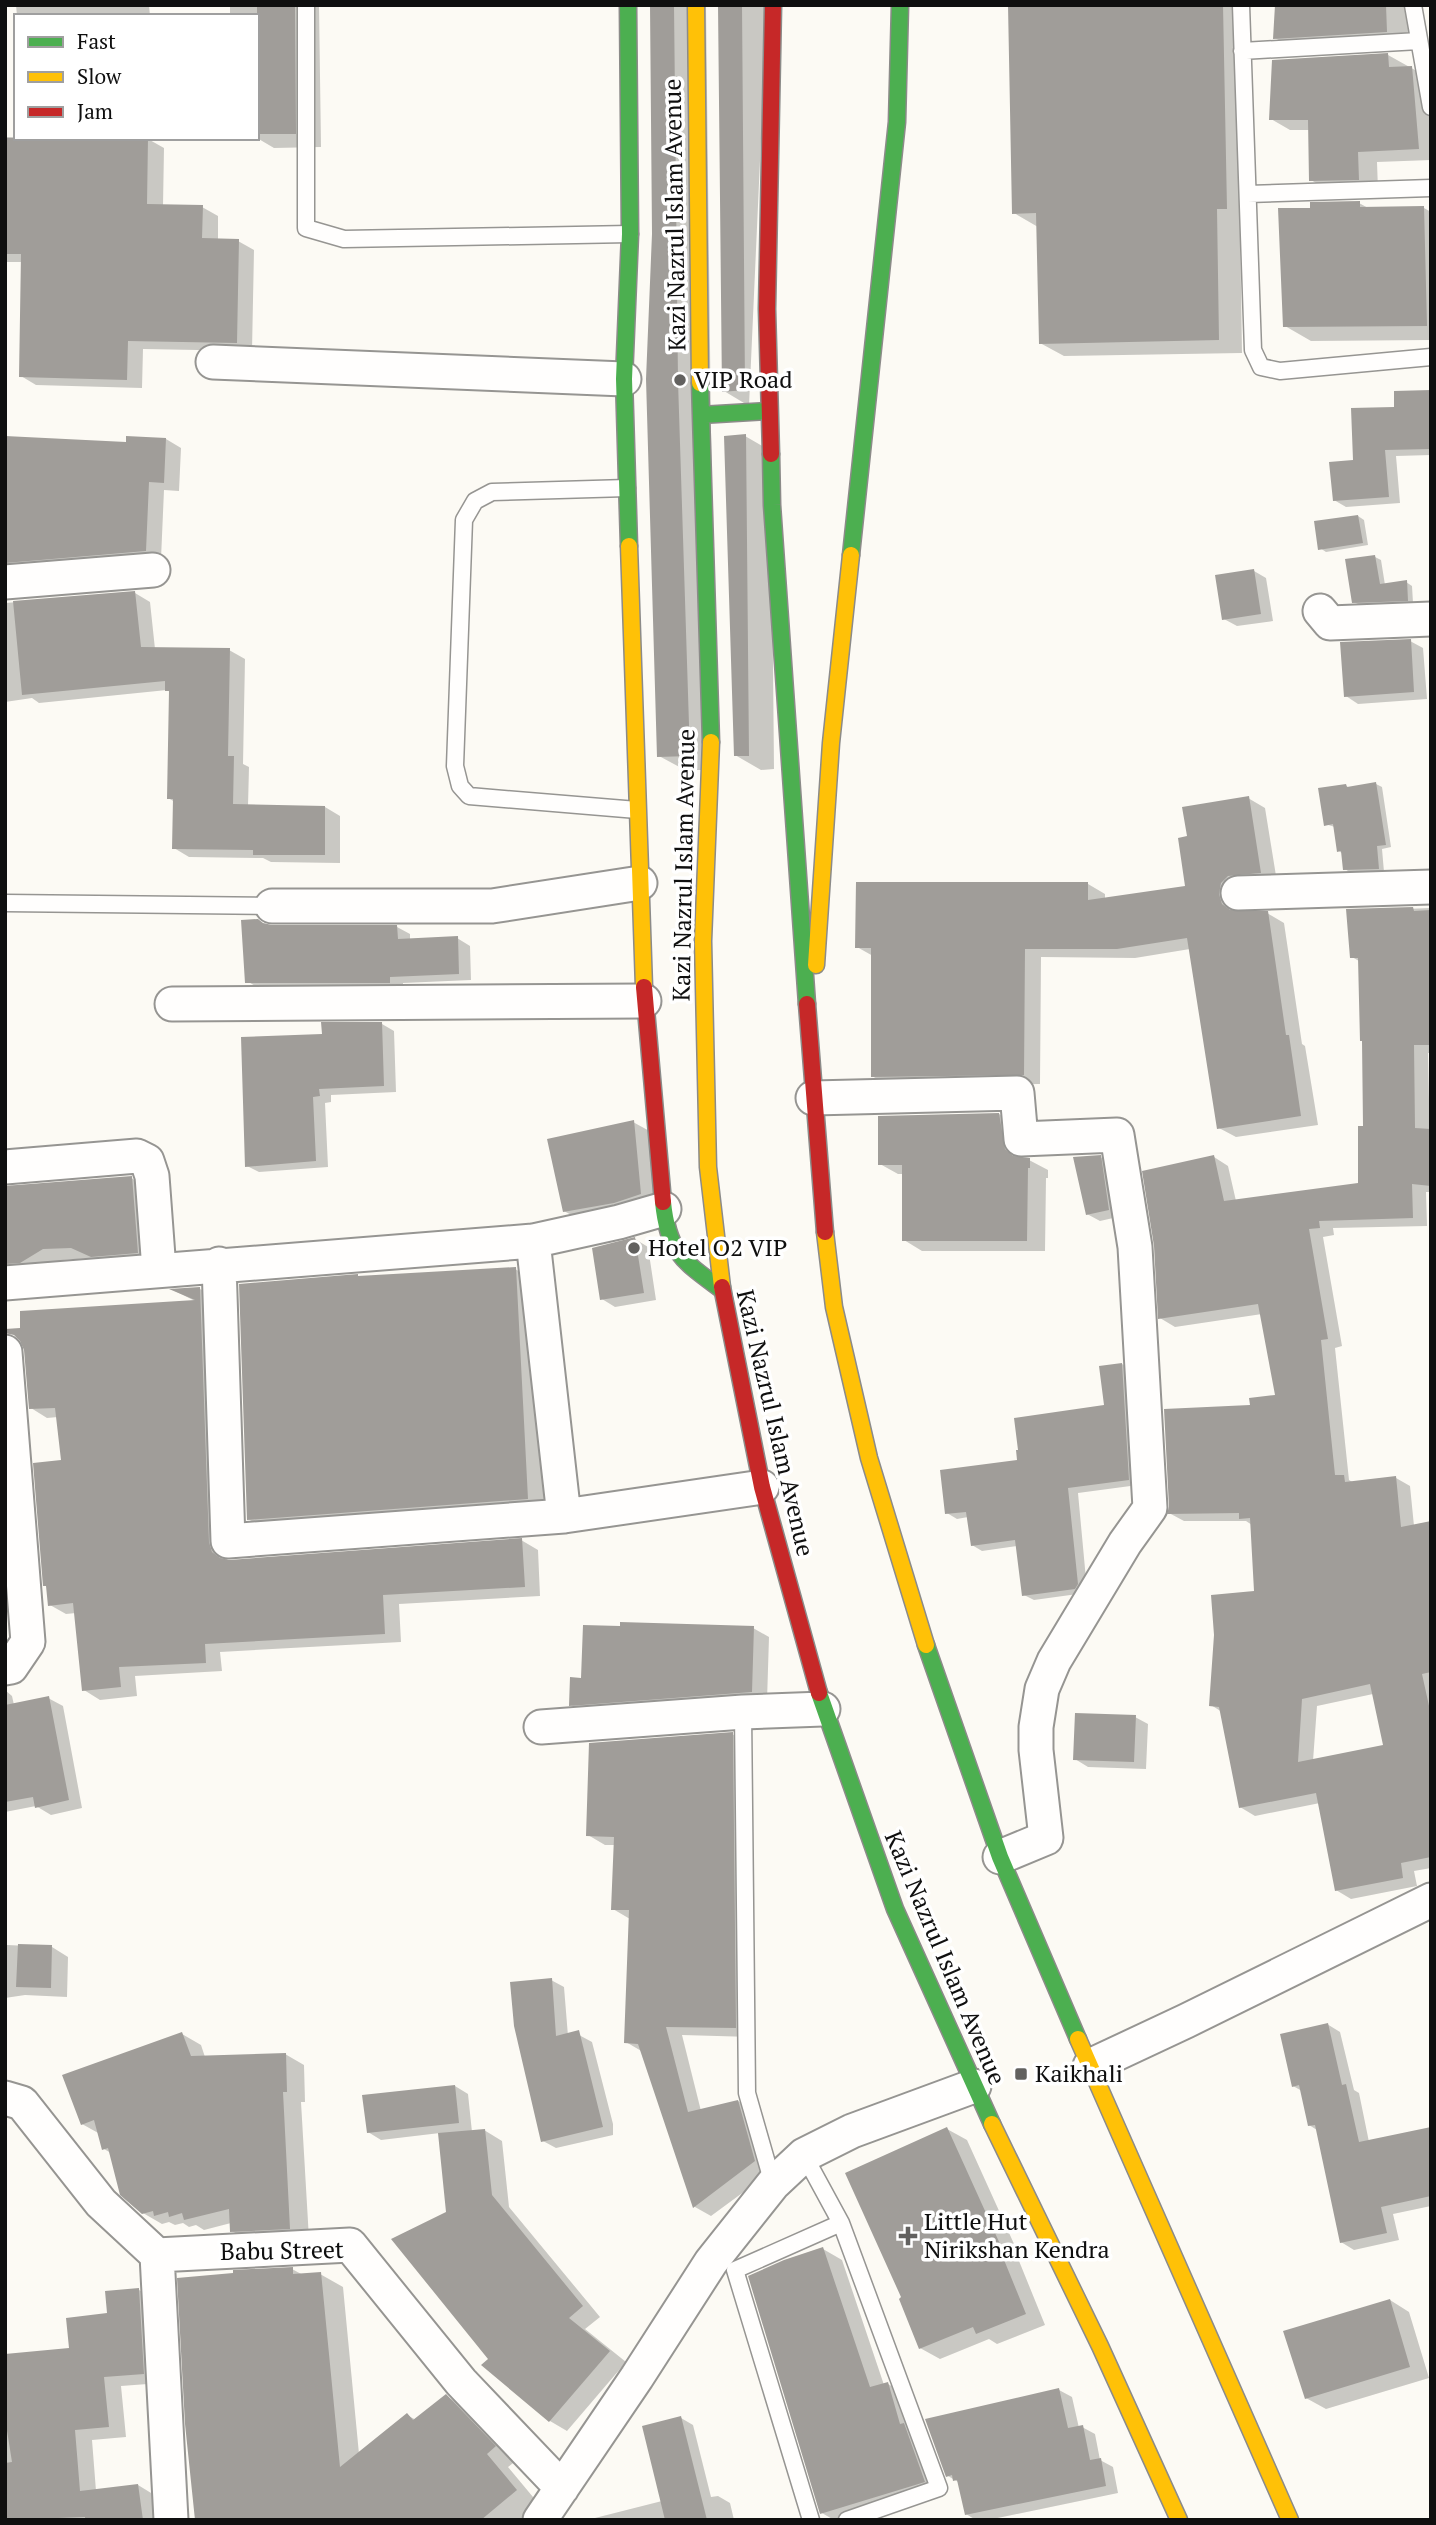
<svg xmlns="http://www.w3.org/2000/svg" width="1436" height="2525" viewBox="0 0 1436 2525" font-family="'PT Serif',serif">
  <rect width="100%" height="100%" fill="#fcfaf4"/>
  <path fill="#0003" fill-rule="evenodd" d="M16,5h133l1,11h-133z
    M230,5h89l2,142 -47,1 -17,-10v-122h-27z
    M652,5h54l9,765h-30l-26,-14z
    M720,5h47l-18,401 -25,-15z
    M1010,5h236l4,217h-10l2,131 -178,3 -24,-13 -2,-116 -24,-14z
    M1277,5h132l2,40 -112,6 -24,-13z
    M1388,55l43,24v81l-54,2 1,28 -47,2 -20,-12 -1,-50h-20l-19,-11z
    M5,137l143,2 16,9 -1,58 39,1 16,9v24l20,1 16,9 -2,101 -109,-2 -1,39 -106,-3 -15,-9 2,-114h-18z
    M1359,203l11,6 54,-1 7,4v128l-120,1 -26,-15 27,-117z
    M1431,391v64l-35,1 4,47 -54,4 -12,-7 20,-38 42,-54z
    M745,436l26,15 3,318 -13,1 -26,-15z
    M127,438l39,1 15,9 -2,43 -15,-1 -3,69 -156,21v-82l123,-55z
    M1358,516l6,4 4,25 -42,7 -6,-4z
    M1375,557l6,3 4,25 21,-3 6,4 1,17 -53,2 -6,-3z
    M1254,571l12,7 7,43 -36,5 -13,-7z
    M135,593l15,9 5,47 74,1 16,9 -2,105 6,3 -1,39 77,1 15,9v47l-69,-1 -8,-4 -74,-1 -15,-9 1,-46 -7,-4 2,-106 -3,-2 -128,13 -7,-5 -27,4v-99z
    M1410,641l13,7 4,51 -69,5 -12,-8z
    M1376,784l6,3 9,60 -9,2 2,23 -33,1 -6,-4 -2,-15 -4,-3 -4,-24 -10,-3 21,-38 4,2z
    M1248,798l17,10 12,74 -42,23 3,7 29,1 17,10 18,121 3,2 13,79 -82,12 -17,-9 -29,-179 -55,9 -94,-1 -1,127 -151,2 -17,-10 1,-120 -16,-9 231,-63 17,10v5l82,-12 2,-49z
    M1431,908v145h-3l3,139h-5l1,34 -94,2 1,7 -11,2 19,109 -7,2 14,132 5,3 42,-5 14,8 4,40 17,-3v345l-17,3 3,15 -66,13 -15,-9 -16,-87 -65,13 -15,-9 -18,-95 -11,-7 45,-112 -4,-68 -6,-4h-62l-15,-8 83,-107 25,-9 -15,-83 -87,13 -15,-9 54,-161 14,9 8,35 124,-16 5,-57 -2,-86 -4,-81 -7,-4 -4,-46zM1373,1694l12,53 -72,14 4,-55z
    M267,926l130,1 13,7v6l47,-2 13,8 1,34 -68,3v7l-143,-1 -13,-8z
    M382,1024l12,7 2,61 -65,3v7l-6,1 3,64 -69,5 -12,-6 77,-131z
    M999,1114l19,11 5,34 6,1 19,10v8h-2l-1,73h-123l-18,-11v-66h-6l-18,-10z
    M633,1122l20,11 7,72 -76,17 -20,-11z
    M1100,1157l13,7 9,52 -22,5 -13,-7z
    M131,1178l20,11 6,74 -45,4 -20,-9 -29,2 -23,13 -35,2v-89z
    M635,1239l13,8 8,53 -41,7 -13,-8z
    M515,1269l26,15 12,229 -279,21 -26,-15z
    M200,1289l16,9 9,254 3,10 293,-22 17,10 2,46 -141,8 2,38 -181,10 2,19 -87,5 2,20 -37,4 -16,-10 -8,-77 -10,1 -16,-9 13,-143 -5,-45 -11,1 -16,-10 166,-106 -22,-11z
    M1122,1364l10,6 6,115 -60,8 9,97 -2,3 -51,7 -10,-5 -7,-49 -35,5 -10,-6 -4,-28 -11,2 -10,-6 72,-51 87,-55z
    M5,1382l16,219 -16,-9z
    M753,1628l16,9 -2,64 -180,13 -16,-9z
    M5,1690l7,6 2,9 34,-7 15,8 19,102 -31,7 -15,-9 -31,6z
    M1135,1717l13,7 -2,45 -58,-2 -13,-8z
    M732,1734l17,10 3,293 -70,-2 19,76 37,-10 17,10 17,60 -61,45 -16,-9 -52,-155 -17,-10 4,-123 -17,-10 3,-64h-11l-17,-10z
    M5,1935l2,10 45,2 16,10 -1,40 -42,-2 -20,3z
    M551,1980l13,7 4,49 11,-1 13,7 21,82v11l-57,13 -13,-7z
    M1327,2024l13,8 14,58 5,3 10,49 62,-14v78l-38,8 6,26 -45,10 -13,-8 -24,-112 -8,-5 -7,-34 -9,-5z
    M182,2034l19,11 4,12 80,-3 19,11 1,37h-4l8,137 -58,3 -19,-11 -1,-8 -27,7 -8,-5 -7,2 -6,-4 -8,2 -6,-3 -7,2 -19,-11 -32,-60 -7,-4 -4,-15 -18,-10z
    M455,2086l13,8 4,38 12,-2 18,11 7,66 91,110 -15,12 41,33 -59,69 -17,-10 -59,-62 -43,-146 -8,-80 -59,7 -13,-8z
    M947,2129l20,11 52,115 -2,1 28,69 -48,19 -8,-5 -49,20 -20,-11z
    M823,2249l19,11 42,125 4,-1 19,11 37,97 -90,28h-20l-12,-7z
    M292,2269l11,6 17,-1 23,13 16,167 48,-39 9,5 30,-24 22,13 49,51 -9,7 30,36 -19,17h-323z
    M139,2290l18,10 4,83 -40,3 5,51 -34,3 4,51 42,-6 18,11 3,24h-154v-164l66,-6z
    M1390,2300l19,12 20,66 -103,31 -20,-11z
    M1059,2390l13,7 7,31 3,-1 13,7 5,26 13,7 5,26 -130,27h-12l-10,-6 -6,-31 -12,-7z
    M681,2418l12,7 18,72 7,-1 12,7 4,17h-138l-1,-2 67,-17z"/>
  <path fill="#a09d99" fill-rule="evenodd" d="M257,5h38l1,129h-39z
    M650,5h24l4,376 12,375 -33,1 -11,-378 6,-145z
    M718,5h24l3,385 -23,2z
    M1008,5h215l4,204h-10l2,131 -180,4 -3,-131 -24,1z
    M1275,5h111l1,27 -114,7z
    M1388,53l1,14 23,-1 7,83 -61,3 1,28 -50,1 -1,-61h-39l3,-60z
    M5,138h143l-1,66 56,1 -1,33 37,1 -2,104 -109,-2 -1,39 -108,-3 2,-123h-16z
    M1360,201v6l64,-1 3,120 -144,1 -5,-119h32v-6z
    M1431,390v59l-46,1 4,47 -56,4 -4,-39 24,-2 -2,-52 43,-1v-16z
    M746,434l3,322h-15l-10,-320z
    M5,436l121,6v-6l40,2 -2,45 -15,-1 -3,69 -141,12z
    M1358,515l5,28 -45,7 -4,-29z
    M1375,555l5,29 27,-4 1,21 -56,2 -7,-44z
    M1254,569l7,45 -39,6 -7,-45z
    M135,591l6,56 89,1 -2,108h6l-1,48 92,2v49h-72v-5l-81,-1 1,-50h-6l2,-108h-4v-10l-143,14 -9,-94z
    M1411,639l3,53 -70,5 -4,-55z
    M1376,782l10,63 -9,1 2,23 -36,1 -2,-19 -4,1 -4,-28 -9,2 -6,-38 28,-4 1,3z
    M1249,796l12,77 -33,3 -7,7 -2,11 3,10 8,6 38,1 18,124h3l12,81 -84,13 -30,-191 -70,11h-92l-1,126 -153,2v-129h-16l1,-66h232v18l97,-14 -7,-48 9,-2 -5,-29z
    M1413,907l1,4 17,-1v135h-17l1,83 16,1v57l-19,-2 1,34 -94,3 1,7 -11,1 19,110 -7,1 14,135h9l1,7 51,-6 5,51 30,-6v151l-9,2 9,41v142l-30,6 2,15 -68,13 -19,-98 -77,15 -20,-101 -10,-1 5,-71 -3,-40 43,-4 -4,-73 -11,1v-6l-72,1 2,-7 -5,-98 86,-4 -1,-7 26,-3 -17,-91 -100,15 -4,-73 -12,-75 72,-16 10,46 134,-18v-57h5l-1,-85h-2l-2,-83h-8l-4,-49zM1370,1684l13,61 -85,17 4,-63z
    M258,919l5,4 9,2h125l1,14 60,-3 1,38 -69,3v6h-145l-4,-63z
    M321,1022h61l2,64 -65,3 1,7 -7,1 3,64 -71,6 -4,-130 81,-3z
    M999,1113l6,36 8,7 17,2v10h-2l-1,73h-125v-76h-24v-49z
    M634,1120l7,74 -27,9 -51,9 -16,-73z
    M1101,1155l8,55 -23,5 -13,-58z
    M132,1176l6,77 -47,4 -20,-9 -28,1 -23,14 -15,1v-78z
    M635,1237l9,56 -44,7 -8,-52z
    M516,1267l12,232 -281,21 -8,-236 119,-10v2z
    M200,1287l9,255 3,10 8,6 9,2 293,-22 3,49 -142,8 2,39 -180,10 1,19 -87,4 2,20 -39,4 -9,-88 -25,3 -2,-20h-3l-10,-123 28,-3 -6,-52 -26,1 -5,-59 -4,-9 -6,-6 -9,-2v-4l15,-1v-17l175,-11 -26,-11z
    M1122,1363l7,117 -61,8 10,96 -3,5 -53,7 -7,-56 -44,6 -5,-34 -21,2 -5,-44 77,-10 -1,-10h2l-4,-32 90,-13 -5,-39z
    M620,1622l134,4 -2,66 -183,14 1,-29 11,1 2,-53 37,1z
    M49,1696l20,104 -34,8 -2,-11 -28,5v-97z
    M1075,1713l61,2 -2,47 -61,-2z
    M733,1732l3,296 -70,-1 22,85 50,-12 17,61 -62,47 -55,-164 -14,-1 5,-133h-18l3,-73 -28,-1 3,-93z
    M18,1944l34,1 -1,43 -35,-1z
    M552,1978l4,58 23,-6 24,97 -62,15 -27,-116 -4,-44z
    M1328,2023l14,62 4,-1 13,58 72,-15v69l-50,11 6,26 -47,10 -25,-118 -7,1 -9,-41 -7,2 -12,-53z
    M182,2032l9,24 95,-3 1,39h-4l7,137 -60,3 -1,-23 -45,11 -2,-7 -13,4 -1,-5 -14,4 -1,-5 -11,3 -22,-19 -12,-47 -6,2 -8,-30 -13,5 -19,-50z
    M455,2085l4,38 -92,10 -5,-38z
    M947,2127l53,117 -2,1 28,69 -50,20 -3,-7 -54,22 -20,-50 2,-2 -56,-124z
    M485,2129l7,66 91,111 -14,12 41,33 -61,71 -68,-57 7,-6 -97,-120 55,-27 -8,-79z
    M823,2247l47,140 18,-5 12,42 4,-1 21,59 -105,32 -72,-238 36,-16z
    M293,2267v7l28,-2 19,195 67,-54 6,7 33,-26 50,52 -9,8 30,36 -36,30h-286l-10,-96 -8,-146 56,-5v-3z
    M139,2288l5,86 -40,3 5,50 -34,3 5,61 58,-7 5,36h-58v-3l-80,3v-57l7,-1 -7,-44v-64l64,-6 -3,-30 41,-5 -2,-22z
    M1390,2299l20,68 -105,32 -22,-68z
    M1059,2388l9,40 15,-3 7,35 11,-2 5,28 -141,29 -8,-35 -4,1 -1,-6 -6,2 -21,-58z
    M681,2416l26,104h-42l-23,-94z"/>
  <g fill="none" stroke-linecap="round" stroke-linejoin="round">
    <g stroke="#969592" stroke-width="19">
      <path id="lane" d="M306,5v223l38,11 286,-5
        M1241,5l12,345 8,17 19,4 151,-14
        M1413,5l18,102
        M1242,51l177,-10
        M1248,194l183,-6
        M627,488l-135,4 -17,9 -11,19 -9,246 5,20 9,10 168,14
        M5,903l267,3
        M743,1712l4,381 26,91
        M804,2155l37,68 98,265 -92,32
        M811,2520l-76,-250 106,-47"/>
    </g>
    <g stroke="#969592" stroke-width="37">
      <path id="street" d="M213,362l411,17
        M5,582l148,-12
        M1320,611l10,12 101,-4
        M1238,893l193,-6
        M272,906h220l148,-23
        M172,1004l472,-3
        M813,1098l204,-5 4,46 96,-4 18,112 15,261 -25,35 -71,118 -12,28 -6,38v23l10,88 -46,19
        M5,1167l132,-11 10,5 5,15 7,94
        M533,1241l31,275
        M219,1264l9,277 336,-25 198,-29
        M5,1283l528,-42 86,-19 45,-13
        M5,1352l23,290 -17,25 -6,1
        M541,1727l202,-15 80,-3
        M1090,2066l96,-45 245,-121
        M5,2098l17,5 79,100 56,52 193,-10 111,137 101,106
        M157,2255l14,265
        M540,2520l97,-143 74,-115 62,-78 31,-29 48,-24 122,-45"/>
    </g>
    <g stroke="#8c8b89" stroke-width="19">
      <path id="fast" d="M628,5l2,229 -6,145 5,167
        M700,383l11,359
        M701,415l68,-4
        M771,454l1,51 35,499
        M851,555l46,-433 3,-117
        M663,1202c5,51 20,59 59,88
        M926,1645l74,212 78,182
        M819,1693l76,216 97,215"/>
    </g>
    <g stroke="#8c8b89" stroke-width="19">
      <path id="slow" d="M696,5l4,378
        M629,546l15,441
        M711,742l-8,199 5,226 14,120
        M816,965l15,-222 20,-188
        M825,1232l9,75 35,151 57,187
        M1078,2039l212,481
        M992,2124l108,222 79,174"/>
    </g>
    <g stroke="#8c8b89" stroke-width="19">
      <path id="jam" d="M771,454l-4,-145 6,-304
        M644,987l19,215
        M807,1004l18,228
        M722,1287l40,200 57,206"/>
    </g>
    <use href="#lane" stroke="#fffefd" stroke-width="16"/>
    <use href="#street" stroke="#fffefd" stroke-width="33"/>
    <use href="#fast" stroke="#4caf50" stroke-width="16"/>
    <use href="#slow" stroke="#ffc107" stroke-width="16"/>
    <use href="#jam" stroke="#c62828" stroke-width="16"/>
  </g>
  <g fill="#62615f" stroke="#fff" stroke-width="2.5">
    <circle cx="680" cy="380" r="7"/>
    <circle cx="634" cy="1248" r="7"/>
    <rect x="1014" y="2067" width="14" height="14" rx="3.5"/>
    <path d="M904.5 2225.5h7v7h7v7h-7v7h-7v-7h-7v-7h7z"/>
  </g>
  <g text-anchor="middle" stroke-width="7" stroke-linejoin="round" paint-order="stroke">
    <g font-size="24" fill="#0f0f0f" stroke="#fff">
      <text transform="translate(675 215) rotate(-91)" y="8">Kazi Nazrul Islam Avenue</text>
      <text transform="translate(684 865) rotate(-89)" y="8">Kazi Nazrul Islam Avenue</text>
      <text transform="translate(775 1423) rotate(77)" y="8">Kazi Nazrul Islam Avenue</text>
      <text transform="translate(945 1958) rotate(67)" y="8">Kazi Nazrul Islam Avenue</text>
      <text transform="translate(282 2251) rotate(-1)" y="8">Babu Street</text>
    </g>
    <g font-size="24" fill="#0f0f0f" stroke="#fff" text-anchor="start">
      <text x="694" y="388">VIP Road</text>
      <text x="648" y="1256">Hotel O2 VIP</text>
      <text x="1035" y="2082">Kaikhali</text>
      <text x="924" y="2230">Little Hut<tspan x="924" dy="28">Nirikshan Kendra</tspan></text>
    </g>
  </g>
  <rect width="1436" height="2525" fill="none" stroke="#0f0f0f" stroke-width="14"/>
  <rect x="14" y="14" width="245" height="126" fill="#ffffff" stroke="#9f9f9f" stroke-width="2"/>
  <rect x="28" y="37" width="35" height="10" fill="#4caf50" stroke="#9f9f9f" stroke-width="2"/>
  <text x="77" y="49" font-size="21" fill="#0f0f0f">Fast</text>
  <rect x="28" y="72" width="35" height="10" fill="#ffc107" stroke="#9f9f9f" stroke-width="2"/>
  <text x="77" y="84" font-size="21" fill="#0f0f0f">Slow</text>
  <rect x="28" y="107" width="35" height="10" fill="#c62828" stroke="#9f9f9f" stroke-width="2"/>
  <text x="77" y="119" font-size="21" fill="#0f0f0f">Jam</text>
</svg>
